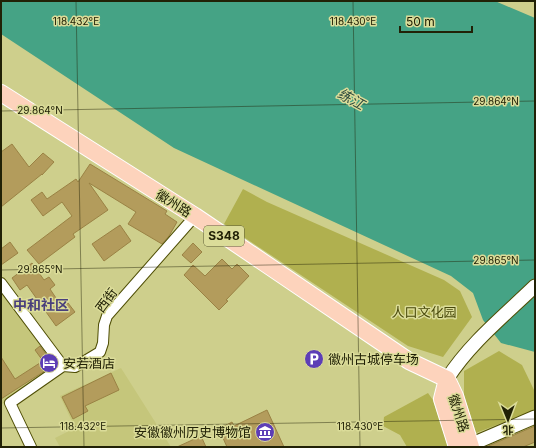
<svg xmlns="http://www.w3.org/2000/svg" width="536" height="448" viewBox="0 0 536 448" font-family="Inter,'Noto Sans SC',sans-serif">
  <rect width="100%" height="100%" fill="#cecf8c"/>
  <path fill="#c5c67b" d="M1,289l58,77 -58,39z
    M121,368l50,79h-111l-5,-9 20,-10 -15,-32z
    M535,420v27h-55z"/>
  <path fill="#b0b04f" d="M243,189l24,13 177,78 16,11 12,26 -29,40 -35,-11 -184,-122z
    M499,351l23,14 13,27v18l-59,23 -12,-38v-24z
    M428,393l5,7 15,47h-41l-7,-12 -17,-9 1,-9z"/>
  <path fill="#45a385" d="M1,1h494l40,17v334l-34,-9 -18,-23 -10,-27 -22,-17 -277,-128 -173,-114z"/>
  <path fill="#b39c5c" stroke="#9a8244" d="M12,144l17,23 14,-14 11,9 -12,13v-1l-41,33v-55z
    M90,164l77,47 -2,3 12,8 -8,14 -7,8 -34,-20 8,-12 -47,-29 19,27 -35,24 2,3 -36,27 -12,-14 45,-34 -10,-14 -19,14 -12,-16 11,-8 5,7 29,-20 2,3z
    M120,225l11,16 -27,20 -12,-17z
    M10,242l8,11 -17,12v-16z
    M193,243l9,9 -11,11 -9,-8z
    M222,259l10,10 5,-5 12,12 -23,24 2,1 -9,9 -35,-35 9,-10 12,11z
    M32,263l12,17 5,-3 6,8 -5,4 12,18 6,-4 7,9 -19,14 -29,-41 -7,5 -8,-12z
    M40,346l14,19 -53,34v-42l14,22 28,-18 -8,-11z
    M111,373l8,17 -34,16 3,5 -15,8 -11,-22z
    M267,410l17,37h-57l-8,-18 13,-7 2,4z
    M535,426v16l-12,5h-37z
    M201,436l5,11h-29z"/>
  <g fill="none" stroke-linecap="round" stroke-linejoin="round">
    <g stroke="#4f4e05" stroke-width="12">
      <path id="minor" d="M1,283l62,83 12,1 25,-15 3,-9 1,-18 3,-9 88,-100
        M31,447l-21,-44 53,-37"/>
    </g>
    <g stroke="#4f4e05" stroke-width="15">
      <path id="tertiary" d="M447,379c23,-36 57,-63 88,-93
        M470,445l65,-28"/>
    </g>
    <g stroke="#fff" stroke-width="18">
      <path id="primary" d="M1,93l194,123 214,145 38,18 8,17 16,51
        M447,379l-5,20 15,48"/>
    </g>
    <use href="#minor" stroke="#fff" stroke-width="10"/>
    <use href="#tertiary" stroke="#fff" stroke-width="13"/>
    <use href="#primary" stroke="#fdd3bc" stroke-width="16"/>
  </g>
  <path fill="none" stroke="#212106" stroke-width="1" stroke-opacity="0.45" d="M76,1l8,446M353,1l7,446M1,111l534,-10M1,270l534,-10M1,428l534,-9"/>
  <defs>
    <g id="parking-disc" transform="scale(1)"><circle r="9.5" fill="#5d3eb6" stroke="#dbdc99"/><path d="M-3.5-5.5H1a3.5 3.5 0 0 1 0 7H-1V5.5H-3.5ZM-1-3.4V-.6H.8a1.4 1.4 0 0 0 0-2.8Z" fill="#fff"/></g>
    <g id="hotel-disc" transform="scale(1)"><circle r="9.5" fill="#5d3eb6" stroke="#dbdc99"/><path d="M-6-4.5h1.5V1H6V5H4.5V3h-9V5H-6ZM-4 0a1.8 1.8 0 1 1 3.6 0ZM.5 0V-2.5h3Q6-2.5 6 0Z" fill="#fff"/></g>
    <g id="museum-disc" transform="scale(1)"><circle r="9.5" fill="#5d3eb6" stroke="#dbdc99"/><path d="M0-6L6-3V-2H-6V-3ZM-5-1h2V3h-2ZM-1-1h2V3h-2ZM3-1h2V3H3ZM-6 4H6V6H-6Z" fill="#fff"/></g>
  </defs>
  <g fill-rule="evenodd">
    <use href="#parking-disc" x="314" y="359"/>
    <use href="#hotel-disc" x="49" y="363"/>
    <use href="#museum-disc" x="265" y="432"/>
  </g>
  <g text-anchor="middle" stroke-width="3" stroke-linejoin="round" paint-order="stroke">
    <rect fill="#dbdc99" stroke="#595932" stroke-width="1" x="204" y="226" width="40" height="20" rx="3"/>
    <g font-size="12" font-weight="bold" fill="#212106">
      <text x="224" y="240">S348</text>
    </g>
    <g font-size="13" fill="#212106" stroke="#dbdc99">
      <text transform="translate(174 203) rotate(32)" y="5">徽州路</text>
      <text transform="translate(106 300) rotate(-53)" y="5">西街</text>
      <text transform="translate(459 413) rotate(72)" y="5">徽州路</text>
    </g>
    <g font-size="13" fill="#48480a" stroke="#dbdc99">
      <text x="424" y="317">人口文化园</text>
    </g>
    <g font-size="13" fill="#212106" stroke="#dbdc99" text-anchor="start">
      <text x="328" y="364">徽州古城停车场</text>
      <text x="63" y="368">安若酒店</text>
      <text x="251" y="437" text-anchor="end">安徽徽州历史博物馆</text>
    </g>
    <g font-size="14" font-style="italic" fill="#2a473c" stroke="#dbdc99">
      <text transform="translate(351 99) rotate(28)" y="5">练江</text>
    </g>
    <g font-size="14" font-weight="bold" fill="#493f7c" stroke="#dbdc99">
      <text x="41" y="310">中和社区</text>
    </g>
  </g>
  <g font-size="10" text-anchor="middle" fill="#212106" stroke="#dbdc99" stroke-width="3" stroke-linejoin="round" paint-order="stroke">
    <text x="76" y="25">118.432°E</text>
    <text x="353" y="25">118.430°E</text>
    <text x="496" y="105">29.864°N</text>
    <text x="40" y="114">29.864°N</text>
    <text x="496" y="264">29.865°N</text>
    <text x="40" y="273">29.865°N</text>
    <text x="83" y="430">118.432°E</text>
    <text x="360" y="430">118.430°E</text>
  </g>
  <rect width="536" height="448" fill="none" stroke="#212106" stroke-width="4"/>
  <g transform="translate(508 420) rotate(179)" stroke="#dbdc99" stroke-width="3" paint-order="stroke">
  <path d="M0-3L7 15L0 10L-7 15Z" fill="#212106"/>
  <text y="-6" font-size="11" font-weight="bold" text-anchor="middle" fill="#212106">北</text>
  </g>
  <path d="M400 26v6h72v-6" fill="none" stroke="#212106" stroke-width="2"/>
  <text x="406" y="26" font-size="12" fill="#212106" stroke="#dbdc99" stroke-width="3" paint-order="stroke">50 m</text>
</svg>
